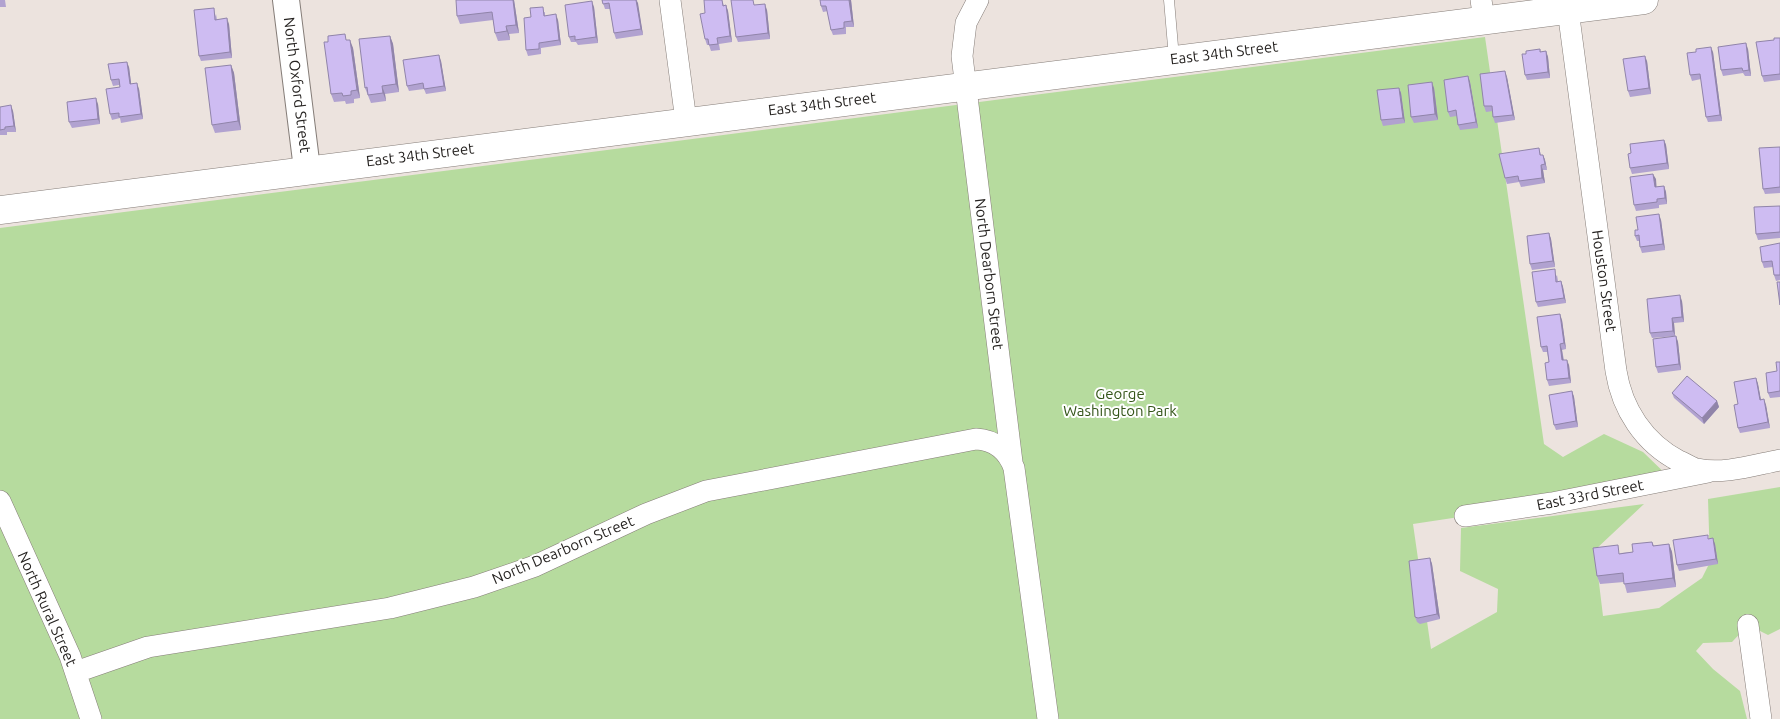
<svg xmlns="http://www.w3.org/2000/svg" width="1780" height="719" viewBox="0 0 1780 719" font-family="Ubuntu,sans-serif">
  <rect width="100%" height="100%" fill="#ece3de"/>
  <path fill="#b6db9e" d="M1485,37l59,407 19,13 41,-23 39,18 30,29 -121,22 -139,21 18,125 66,-37 1,-23 -38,-18 1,-43 183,-24 -49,46 8,66 56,-8 43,-30 8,-16 -2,-63 72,-12v142l-12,6 -20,-10 -16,17 -29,1 -7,8 17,18 27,22 7,28h-1747v-491z"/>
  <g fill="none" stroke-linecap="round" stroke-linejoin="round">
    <g stroke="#857d78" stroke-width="11">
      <path id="service" d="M1169,0l5,58"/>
    </g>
    <g stroke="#857d78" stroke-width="22">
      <path id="minor" d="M670,0l16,121
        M978,0l-12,23 -4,33 50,406
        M1481,0l3,20
        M1568,10l48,361c6,38 28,72 63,90 6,2 12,7 18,8 26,6 57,-4 83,-9
        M0,501l70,155 21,63
        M1465,516l87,-13 156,-31
        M1748,625l13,94
        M76,672l72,-25 242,-39 84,-21 61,-21 111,-52 60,-23 270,-52c19,1 32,12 38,29l34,251"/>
    </g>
    <g stroke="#857d78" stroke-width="28">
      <path id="tertiary" d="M286,0l21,169"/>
    </g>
    <g stroke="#857d78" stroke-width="29">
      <path id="secondary" d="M0,210l1644,-210"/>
    </g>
    <use href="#service" stroke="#fff" stroke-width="10"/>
    <use href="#minor" stroke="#fff" stroke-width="21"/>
    <use href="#tertiary" stroke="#fff" stroke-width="26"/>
    <use href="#secondary" stroke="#fff" stroke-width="28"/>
  </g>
  <path fill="#b1a2d0" d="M0,0h5l1,7h-6z
    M514,0l5,33 -10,1 1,6 -12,1 -3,-8 -2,-13 -33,4 -3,-8z
    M602,0h35l6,35 -27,4 -2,-6 -4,-24h-5z
    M706,0h16l2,6 2,-1 2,6 4,31 -13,2 1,6 -9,1 -2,-6h-2l-2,-6z
    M851,0l3,27h-8v7l-13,1 -2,-5 -3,-19 -5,1 -2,-6z
    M755,5l12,5 3,29 -32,3 -2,-5z
    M594,7l4,36 -20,2 -2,-3h-5l-2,-5z
    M545,12v4l13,4 3,25 -20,3v6l-13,2 -2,-6 5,-33z
    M216,14l1,6 12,4 3,34 -31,3 -2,-5z
    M390,36l3,8 6,48 -14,2 1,7 -15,2 -6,-15z
    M1780,38v42l-16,2 -2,-6 12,-36z
    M348,40l5,8 7,50 -6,1v4l-8,1 -1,-3 -11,1 -3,-8z
    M1540,49l1,3 5,-1 2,6 2,21 -23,2 -2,-5 1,-21z
    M1748,49l3,27h-6l-2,-3 -20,3 -2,-6z
    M1713,52l9,69 -14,1 -2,-5 -5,-38 -9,2 -2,-6z
    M441,61l5,30 -20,3 -2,-5 -15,2 -2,-5z
    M1647,61l4,33 -21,3 -2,-6z
    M231,65l3,8 7,57 -26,3 -3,-8z
    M129,67l2,17 8,5 4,30 -22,4 -1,-5 -8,2 -2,-6 10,-27 -1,-2 -6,1 -2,-6z
    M1468,76l2,6 8,46 -18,2 -2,-5 -1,-9 -7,1 -2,-5z
    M1507,77l8,43 -20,3 -2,-6v-6l-7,1 -2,-6z
    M1399,88l2,5 4,30 -22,3 -2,-6z
    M1434,88l4,32 -24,3 -3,-6z
    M98,104l2,20 -28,4 -3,-6z
    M0,107l13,4 3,21h-9v3h-7z
    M1664,140l2,5 3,24 -37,5 -2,-6z
    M1780,147v46l-15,1 -2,-5z
    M1539,148l2,7h2l2,5 2,10h-4l2,13 -24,4 -2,-5 -12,2 -2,-6z
    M1656,179v8l8,-1 2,6 1,12 -8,1v3l-23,3 -2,-6z
    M1780,206v32l-22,2 -2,-6z
    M1661,220l4,30 -23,3 -2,-6 -1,-6h-2l-2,-5 3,-6z
    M1549,233l2,6 4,28 -23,3 -2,-6z
    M1780,243v37l-4,1 -2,-6 -1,-8 -9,1 -2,-6z
    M1557,275l1,6h3l2,6 3,16 -28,4 -2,-5z
    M1682,301l2,21 -10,1 1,13 -23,2 -2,-5z
    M1562,320l4,29 -4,1 2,10 5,5 2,18 -22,3 -2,-6 2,-18 -2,-10h-4l-2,-5z
    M1676,336l2,6 3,28 -23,3 -2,-6z
    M1780,362v35l-10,1 -2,-5 9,-22z
    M1756,378l2,6 3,16 5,5 4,23 -30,5 -2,-5v-24z
    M1572,391l2,6 4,30 -22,3 -2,-5z
    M1672,393l45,8 2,6 -15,17 -30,-26z
    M1709,539l6,5 3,20 -39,7 -2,-6z
    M1652,542l2,4 15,-2 3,8 4,35 -49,6 -3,-11 -24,2 -3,-8 24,-23 12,-1z
    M1430,558l2,6 8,55 -20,5 -3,-2 -2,-5z"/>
  <path fill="#9084a9" d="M513,0h1l5,33 -3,-8z
    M636,0l2,3 5,32 -2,-6z
    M849,0h2l3,27 -2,-6z
    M592,1l2,6 4,36 -2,-6z
    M765,4l2,6 3,29 -2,-6z
    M726,5l2,6 4,31 -2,-6z
    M556,14l2,6 3,25 -2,-5z
    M227,18l2,6 3,34 -2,-6z
    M506,26l3,8 1,6 -3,-9z
    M390,36l3,8 6,48 -3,-8z
    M350,40l3,8 7,50 -3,-8z
    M1746,43l2,6 3,27 -2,-6z
    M1711,47l2,5 9,69 -2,-6z
    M1546,51l2,6 2,21 -2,-6z
    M439,55l2,6 5,30 -2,-5z
    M1645,56l2,5 4,33 -2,-6z
    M127,62l2,5 3,23 -2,-6z
    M231,65l3,8 7,57 -3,-9z
    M1505,71l2,6 8,43 -2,-5z
    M1468,76l2,6 8,46 -2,-6z
    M1432,82l2,6 4,32 -3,-6z
    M137,83l2,6 4,30 -2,-5z
    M382,86l3,8 1,7 -3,-8z
    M1399,88l2,5 4,30 -2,-5z
    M96,98l2,6 2,20 -2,-5z
    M11,105l2,6 3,21 -2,-6z
    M1664,140l2,5 3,24 -2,-6z
    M1543,155l2,5 2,10 -2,-6z
    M1541,165l2,5 2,13 -3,-5z
    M1653,174l3,5 1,14 -2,-6z
    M1664,186l2,6 1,12 -2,-6z
    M1659,214l2,6 4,30 -2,-6z
    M1549,233l2,6 4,28 -2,-6z
    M1561,281l2,6 3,16 -2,-5z
    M1680,295l2,6 2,21 -2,-5z
    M1560,314l2,6 4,29 -2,-6z
    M1672,318l2,5 1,13 -2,-5z
    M1676,336l2,6 3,28 -2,-6z
    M1560,344l2,6 2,16 -2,-6z
    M1567,360l2,5 2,18 -2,-5z
    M1756,378l2,6 4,22 -2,-6z
    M1572,391l2,6 4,30 -2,-6z
    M1764,399l2,6 4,23 -2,-6z
    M1717,401l2,6 -15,17 -2,-6z
    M1713,538l2,6 3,20 -2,-5z
    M1669,544l3,8 4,35 -3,-9z
    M1430,558l2,6 8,55 -3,-5z"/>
  <path fill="#cebcf2" stroke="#9084a9" d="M456,0h57l3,25 -10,1 1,5 -12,2 -3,-21 -35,4z
    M602,0h34l5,29 -27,4 -5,-30 -6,1z
    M704,0h18l1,6 3,-1 4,31 -13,2 1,6 -9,1 -1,-6h-3l-5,-25 5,-1z
    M731,0h22l1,5 11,-1 3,29 -32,4z
    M820,0h29l3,21 -8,1v6l-13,2 -5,-24h-5z
    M592,1l4,36 -21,3v-4l-6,1 -4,-32z
    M543,7l1,9 12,-2 3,26 -20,3v6l-13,1 -2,-32 7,-1 -1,-9z
    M214,8l1,12 12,-2 3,34 -31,4 -5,-46z
    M345,34l1,6h4l7,50 -6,1v4l-8,1 -1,-3 -11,1 -7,-52h4v-6z
    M390,36l6,48 -14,2 1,7 -15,2 -1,-8 -2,1 -6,-49z
    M1774,38h6v36l-18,2 -6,-34 18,-2z
    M1746,43l3,27 -6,1 -1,-3 -21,2 -3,-23z
    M1711,47l9,68 -14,2 -6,-43 -10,1 -3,-22 9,-1v-3z
    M1540,49v3l6,-1 2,21 -23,3 -3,-21h4v-3z
    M439,55l5,31 -20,3 -1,-6 -16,3 -4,-26z
    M1645,56l4,32 -21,3 -5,-32z
    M127,62l3,22 7,-1 4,31 -22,3v-4l-9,1 -4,-25 14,-2 -1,-8 -8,1 -3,-16z
    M231,65l7,56 -26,4 -7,-57z
    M1505,71l8,44 -20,2 -1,-11h-8l-4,-32z
    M1468,76l8,46 -18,3 -2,-15 -8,2 -4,-32z
    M1432,82l3,32 -24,3 -3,-32z
    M1399,88l4,30 -22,2 -4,-30z
    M96,98l2,21 -29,3 -2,-20z
    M11,105l3,21 -9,1v2l-5,1v-23z
    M1664,140l3,23 -37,5 -2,-14 3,-1 -1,-9z
    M1780,147v40l-17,2 -4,-41z
    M1539,148l1,7h3l2,9 -4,1 1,13 -23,3 -1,-5 -13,2 -6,-24z
    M1653,174l2,13 9,-1 1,12 -8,1v3l-23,3 -4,-28z
    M1780,206v26l-24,2 -2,-27z
    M1659,214l4,30 -23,3 -1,-12 -4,1v-6h3l-2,-13z
    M1549,233l4,28 -23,3 -3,-28z
    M1780,243v32h-6l-2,-14 -10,1 -2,-15z
    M1555,269l1,13 5,-1 3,17 -28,4 -4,-30z
    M1777,282h3v23z
    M1680,295l2,22 -10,1 1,13 -23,2 -3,-34z
    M1560,314l4,29 -4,1 2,16h5l2,18 -22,2 -2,-17 4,-1 -2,-16 -6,1 -4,-30z
    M1676,336l3,28 -23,3 -3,-28z
    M1776,362h4v29l-12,2 -2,-20 11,-2z
    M1687,376l30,25 -15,17 -30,-25z
    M1756,378l4,22 4,-1 4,23 -30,6 -4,-23 4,-1 -4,-22z
    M1572,391l4,30 -22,4 -5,-30z
    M1708,535v4l5,-1 3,21 -39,6 -4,-25z
    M1652,542l1,4 16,-2 4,34 -49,6 -1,-11 -26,3 -4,-28 25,-3 1,9 14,-2 -1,-8z
    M1430,558l7,56 -19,4 -3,-1 -6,-56z"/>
  <g text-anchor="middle" stroke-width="4" stroke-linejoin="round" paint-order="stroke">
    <g font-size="15" fill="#262321" stroke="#fff">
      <text transform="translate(1224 53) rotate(-7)" y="5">East 34th Street</text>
      <text transform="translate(297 85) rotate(83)" y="5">North Oxford Street</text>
      <text transform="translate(822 104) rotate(-7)" y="5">East 34th Street</text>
      <text transform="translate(420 155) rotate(-7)" y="5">East 34th Street</text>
      <text transform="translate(989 274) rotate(83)" y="5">North Dearborn Street</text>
      <text transform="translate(1604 281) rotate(82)" y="5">Houston Street</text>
      <text transform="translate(1590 495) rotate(-11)" y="5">East 33rd Street</text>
      <text transform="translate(563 550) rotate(-23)" y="5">North Dearborn Street</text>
      <text transform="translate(47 609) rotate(66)" y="5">North Rural Street</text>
    </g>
    <g font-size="15" fill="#345519" stroke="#fff">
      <text x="1120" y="399">George<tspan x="1120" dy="17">Washington Park</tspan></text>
    </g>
  </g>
</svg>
